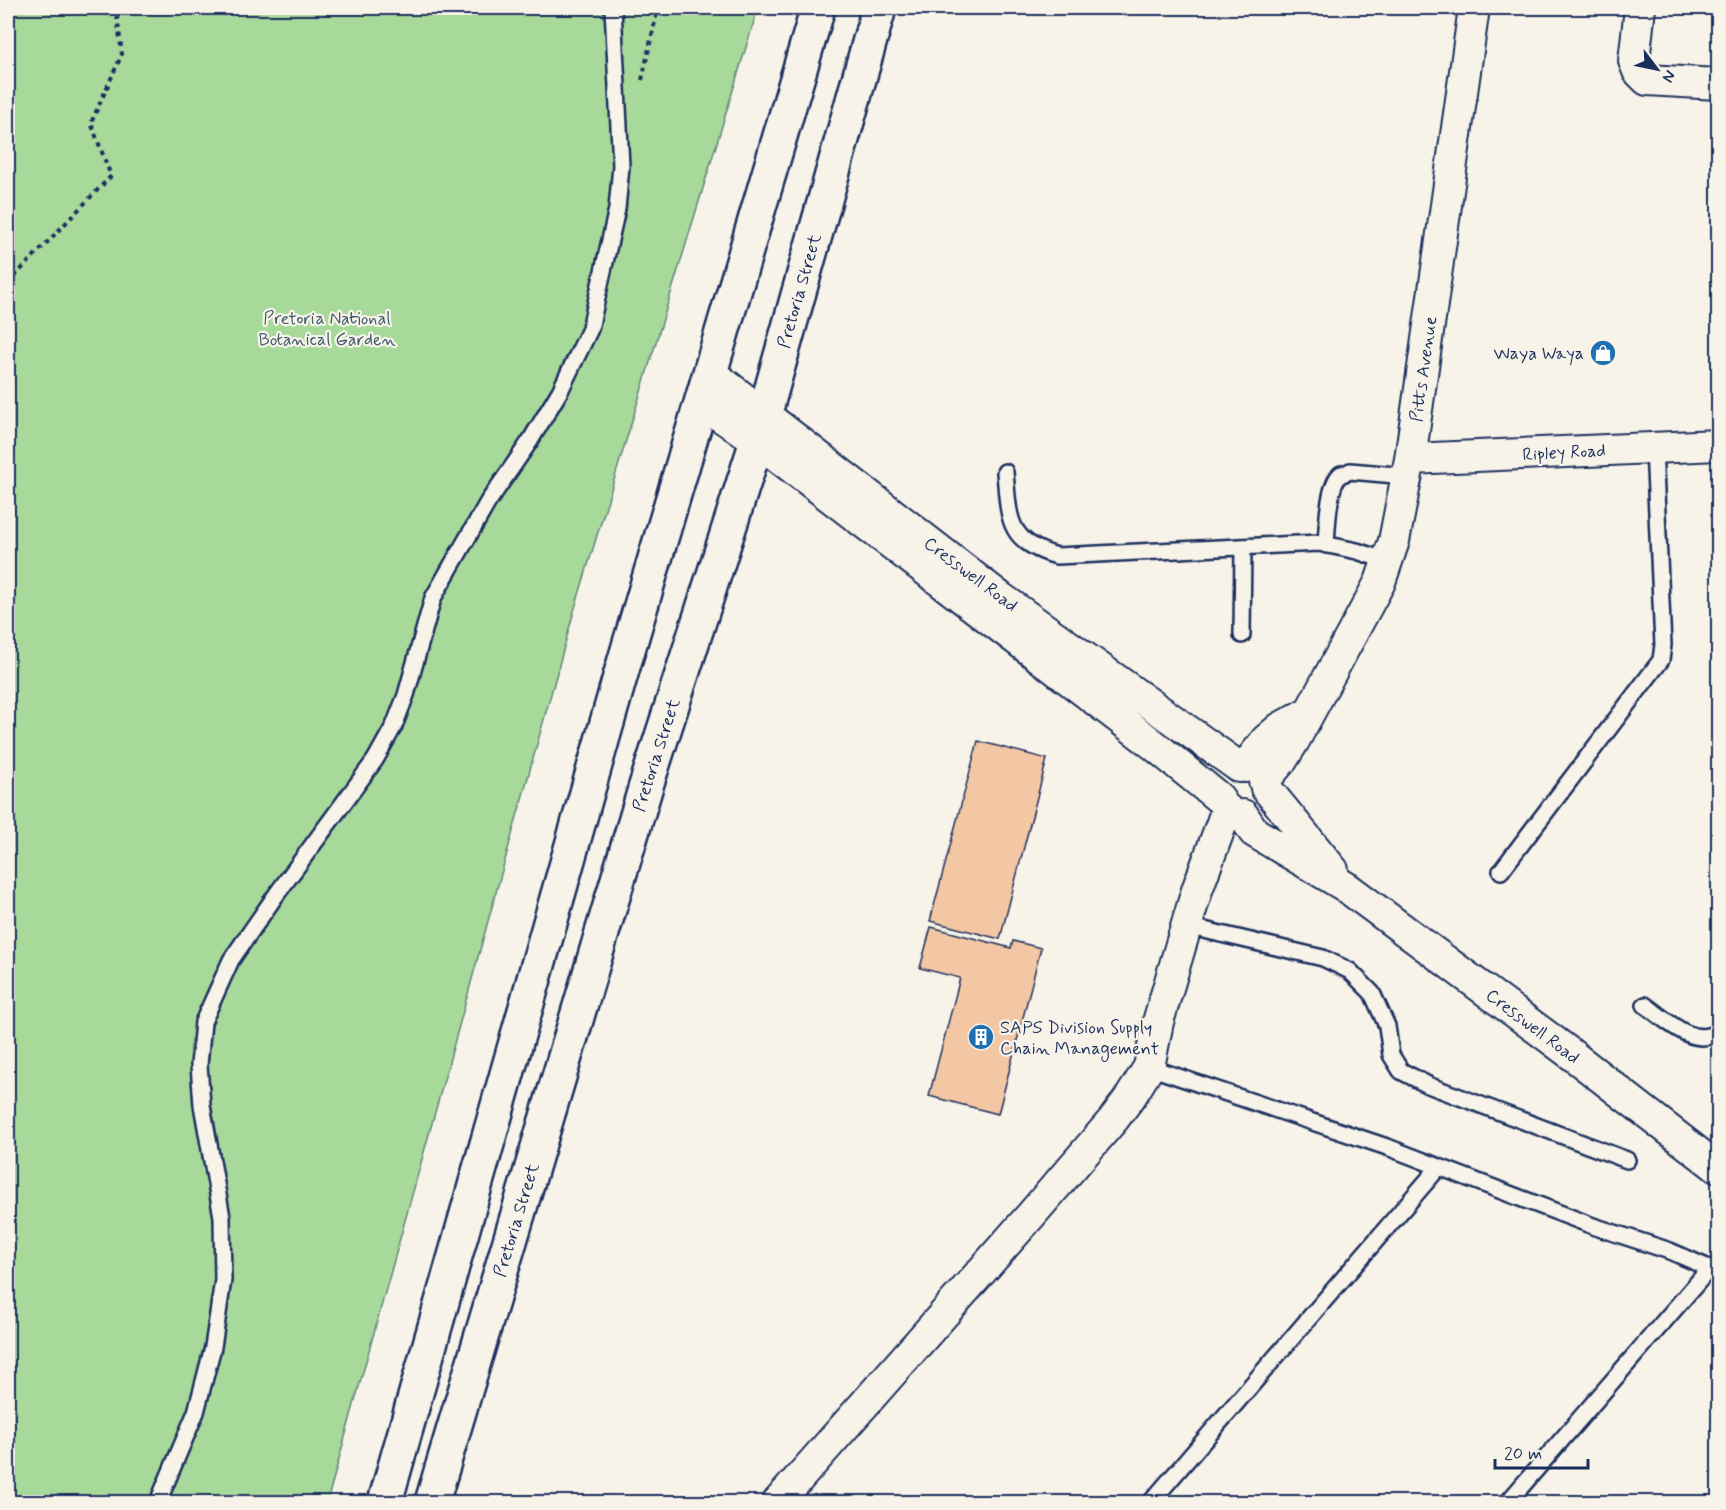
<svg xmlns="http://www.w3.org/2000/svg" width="1726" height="1510" viewBox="0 0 1726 1510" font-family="Mynerve,sans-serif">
  <rect width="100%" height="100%" fill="#f7f3e8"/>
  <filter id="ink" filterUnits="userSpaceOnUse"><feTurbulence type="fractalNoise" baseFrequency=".0167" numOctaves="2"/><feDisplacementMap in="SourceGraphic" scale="12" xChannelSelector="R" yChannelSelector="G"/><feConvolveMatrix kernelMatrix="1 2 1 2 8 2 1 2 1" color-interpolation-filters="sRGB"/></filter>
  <g filter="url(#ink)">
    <path fill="#a7d99b" stroke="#61847c" stroke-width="1.5" d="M8,8h750l-184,603 -247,891h-319z"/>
    <path fill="#f4c7a4" stroke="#1b2f5e" stroke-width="1.5" d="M978,741l69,18 -47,180 -70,-18z
      M931,927l80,21 2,-7 28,7 -43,166 -69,-18 31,-118 -40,-10z"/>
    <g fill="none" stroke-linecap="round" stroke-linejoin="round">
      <g stroke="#1b2f5e" stroke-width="20">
        <path id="lane" d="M1005,472c4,45 1,70 52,84l262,-13 38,8 30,10
          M1326,545c1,-16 2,-61 15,-71 1,0 9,-2 9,-3l57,5
          M1242,635l1,-88
          M1501,871l160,-211 2,-15 -9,-197
          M1187,926l136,32 27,13 22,22 15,33 4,29 10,16 27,14 199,75
          M1645,1005c19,13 50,45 73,26
          M1149,1067l241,81 203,78 77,25 48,21
          M158,1502l38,-90 17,-65 10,-67 -1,-63 -20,-112 -3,-40 4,-43 28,-62 45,-65 99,-135 19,-34 12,-31 27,-97 55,-96 42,-61 30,-50 30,-62 27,-120 4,-43 -8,-158
          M1151,1502l288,-335
          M1508,1502l202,-234"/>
      </g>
      <g stroke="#1b2f5e" stroke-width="34">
        <path id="street" d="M1640,8l-6,53 4,10 9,9 71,4
          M711,373l289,224 239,170
          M701,403l56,38 397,304 65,53
          M1410,459l308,-14
          M1245,767l21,-27 14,-12 29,-16
          M1264,781l19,-22 11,-18 86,-159 14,-41 16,-82 64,-451
          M1266,788l67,82
          M1243,815l11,17 92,55 221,164 151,117
          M778,1502l254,-288 81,-94 18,-24 18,-29 9,-45 39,-132 30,-81"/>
      </g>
      <g stroke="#1b2f5e" stroke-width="38">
        <path id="secondary" d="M385,1502l237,-832 196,-662
          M432,1502l213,-713 112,-348 122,-433"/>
      </g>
      <path stroke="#1b2f5e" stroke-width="4" stroke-dasharray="4.5 4.5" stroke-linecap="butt" d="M642,80l16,-72
        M8,283l103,-107 -20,-53 31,-69 -6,-46"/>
      <use href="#lane" stroke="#f7f3e8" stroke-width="15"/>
      <use href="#street" stroke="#f7f3e8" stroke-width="30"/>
      <use href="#secondary" stroke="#f7f3e8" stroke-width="33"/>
    </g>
  </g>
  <defs>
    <g id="shop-disc" transform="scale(1.35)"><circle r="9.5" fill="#1f6fb2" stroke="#f7f3e8"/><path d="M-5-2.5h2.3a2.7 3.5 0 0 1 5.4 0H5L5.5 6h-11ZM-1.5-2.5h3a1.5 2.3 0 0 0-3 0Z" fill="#fff"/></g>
    <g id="building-disc" transform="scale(1.35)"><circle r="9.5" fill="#1f6fb2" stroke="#f7f3e8"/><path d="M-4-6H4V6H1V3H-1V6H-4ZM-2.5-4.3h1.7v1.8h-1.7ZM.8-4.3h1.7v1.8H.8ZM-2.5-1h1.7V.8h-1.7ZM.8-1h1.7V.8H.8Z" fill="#fff"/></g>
  </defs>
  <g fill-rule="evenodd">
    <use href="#shop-disc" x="1603" y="353"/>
    <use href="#building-disc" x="981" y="1037"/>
  </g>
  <g text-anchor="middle" stroke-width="4.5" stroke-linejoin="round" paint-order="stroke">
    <g font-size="18" fill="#1b2f5e" stroke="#f7f3e8">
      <text transform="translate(799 291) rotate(-74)" y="6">Pretoria Street</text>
      <text transform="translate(1423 369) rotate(-82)" y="6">Pitts Avenue</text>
      <text transform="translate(1564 452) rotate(-3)" y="6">Ripley Road</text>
      <text transform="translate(971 574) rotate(37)" y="6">Cresswell Road</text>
      <text transform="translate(656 755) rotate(-72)" y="6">Pretoria Street</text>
      <text transform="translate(1533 1026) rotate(37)" y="6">Cresswell Road</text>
      <text transform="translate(516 1220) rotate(-73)" y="6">Pretoria Street</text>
    </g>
    <g font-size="18" fill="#3e5a6d" stroke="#f7f3e8">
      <text x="327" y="324">Pretoria National<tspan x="327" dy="21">Botanical Garden</tspan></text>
    </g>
    <g font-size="18" fill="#1b2f5e" stroke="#f7f3e8" text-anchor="end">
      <text x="1584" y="359">Waya Waya</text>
      <text x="1000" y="1033" text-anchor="start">SAPS Division Supply<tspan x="1000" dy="21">Chain Management</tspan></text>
    </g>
  </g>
  <rect width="1726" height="1510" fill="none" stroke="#f7f3e8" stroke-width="30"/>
  <rect x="15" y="15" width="1696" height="1480" fill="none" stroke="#1b2f5e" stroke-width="2" filter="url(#ink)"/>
  <g transform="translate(1657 69) rotate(122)" stroke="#f7f3e8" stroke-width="4.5" paint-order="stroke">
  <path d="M0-4.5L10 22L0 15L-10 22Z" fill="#1b2f5e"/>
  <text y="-9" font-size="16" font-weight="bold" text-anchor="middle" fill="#1b2f5e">N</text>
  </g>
  <path d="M1495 1459v9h93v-9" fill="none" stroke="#1b2f5e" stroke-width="3"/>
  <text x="1504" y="1459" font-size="18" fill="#1b2f5e" stroke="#f7f3e8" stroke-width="4.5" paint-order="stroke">20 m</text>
</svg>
